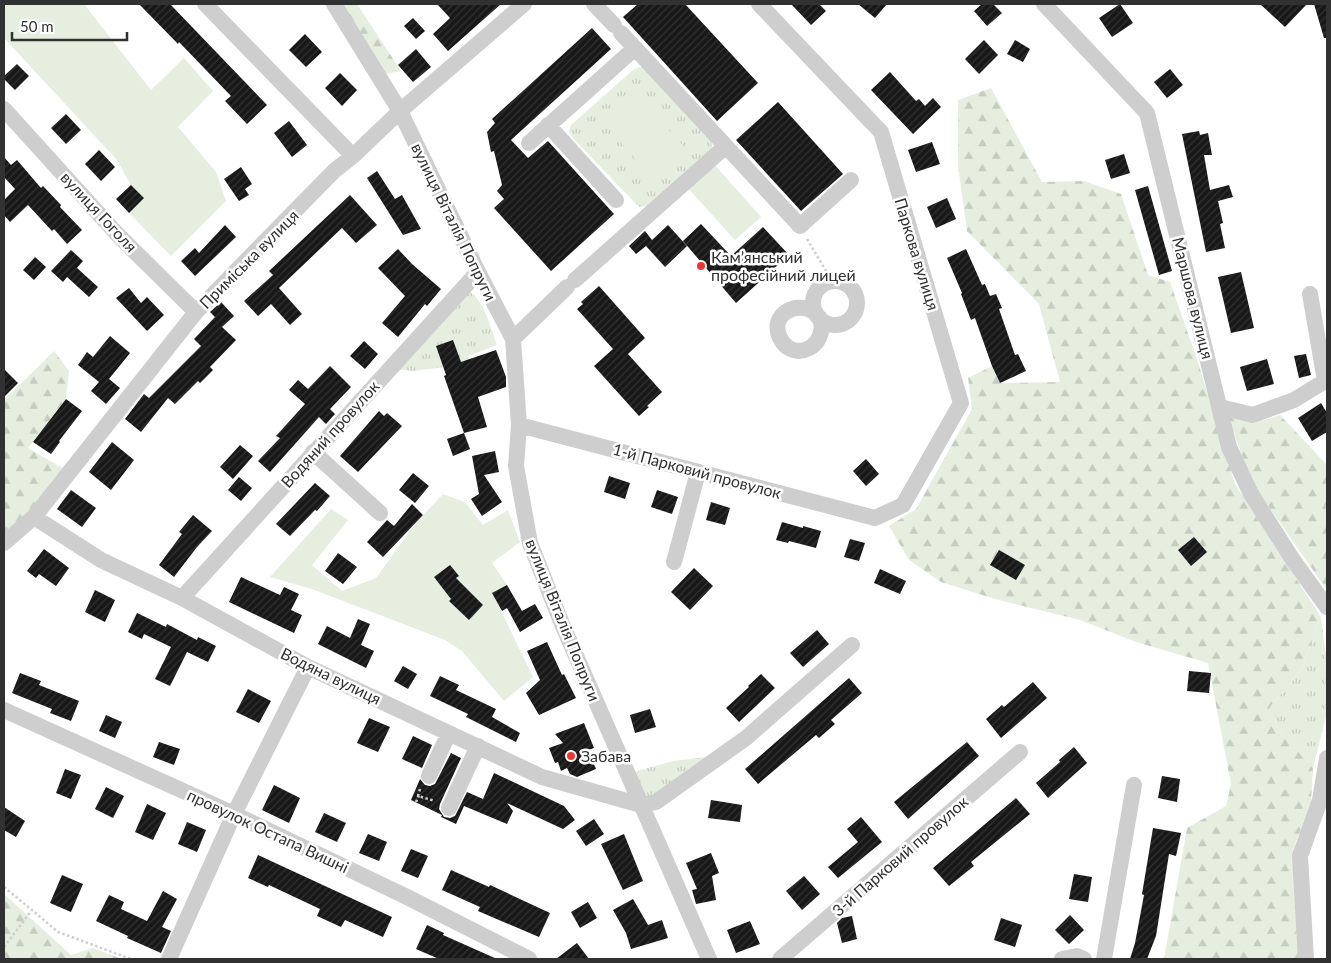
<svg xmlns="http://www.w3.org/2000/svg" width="1331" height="963" viewBox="0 0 1331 963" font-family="Lato,sans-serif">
  <defs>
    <pattern id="grass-tufts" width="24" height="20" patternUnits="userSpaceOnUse" patternTransform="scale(1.25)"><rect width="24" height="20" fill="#e5eedf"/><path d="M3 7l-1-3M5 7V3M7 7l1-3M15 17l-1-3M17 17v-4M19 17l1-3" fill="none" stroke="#c5cdc0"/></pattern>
    <pattern id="forest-firs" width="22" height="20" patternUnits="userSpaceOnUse" patternTransform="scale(1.25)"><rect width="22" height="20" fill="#e5eedf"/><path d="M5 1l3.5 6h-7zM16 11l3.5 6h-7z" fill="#c5cdc0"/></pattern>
    <pattern id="building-hatch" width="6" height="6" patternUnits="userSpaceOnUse" patternTransform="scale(1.25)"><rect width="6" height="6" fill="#181818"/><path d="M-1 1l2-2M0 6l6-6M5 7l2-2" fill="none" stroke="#313131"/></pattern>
  </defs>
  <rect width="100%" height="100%" fill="#fff"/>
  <path fill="url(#grass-tufts)" d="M639,67h4l68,74 1,7 -65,58 -7,1 -3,-2 -64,-67 -4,-6 2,-7 62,-55z
    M467,290c18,10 23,37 30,55l-29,11 2,8 -57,7 -18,-2z
    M1321,617l6,48v48l-14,55 -33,-37 -11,-23 31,-36z
    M715,756l-73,45 -12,-28 43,-12z"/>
  <path fill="url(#forest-firs)" d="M341,4h16l44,67 -15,3z
    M991,88l51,94 42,-1 37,13 27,81 22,7 27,77 38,125 86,133 -21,55 -31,36 11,23 33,37 -2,34 -18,48 2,23 14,86h-145l23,-131 39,-22 5,-22 -23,-121 -72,-21 -56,-22 -85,-21 -54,-17 -32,-22 -20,-34 27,-17 56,-100 -4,-31 24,-12 8,17 60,-1 -21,-78 -72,-73 -9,-65v-66z
    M54,351l15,20 -3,28 -38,49 36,21 -32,44 -28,23v-136z
    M1227,414l28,9 25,-8 47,50v125l-75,-107z
    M4,894l67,61 22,-7 29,11h-118z"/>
  <path fill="#e5eedf" d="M4,4h80l67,86 33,-32 29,33 -35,36 38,45 10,29 -55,55 -42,-43 15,-15 -13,-13 -14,-25 -113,-122z
    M632,89l52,58 -32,30 -53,-59z
    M713,163l48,54 -26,23 -48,-53z
    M443,494l22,8 18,23 25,-15 12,32 -28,21 15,22 -14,9 40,83 -29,24 -42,-50 -17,-11 -133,-51 -42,-12 61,-68 17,11 -36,45 30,26 34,-13 39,-54z"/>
  <path fill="url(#building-hatch)" d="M139,4h31l97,101 -20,19 -22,-23 6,-5 -52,-54 -1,2z
    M437,4h64l-53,47 -15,-17 17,-16z
    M638,4h47l73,79 -41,38 -94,-104z
    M791,4h28l7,7 -15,14z
    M858,4h29l-12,14z
    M982,4h11l9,9 -15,13 -13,-15z
    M1120,4l13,19 -21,14 -13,-19z
    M1260,4h47l-22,23z
    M1314,4h13v34h-3z
    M413,18l12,13 -9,8 -12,-13z
    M592,28l19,21 -100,91 17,18 20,-17 66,73 -63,57 -57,-63 10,-9 -7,-8 5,-6 -8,-34 -3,1 -4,-20 8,-9 -3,-4z
    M305,34l17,18 -16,15 -17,-17z
    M984,40l14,15 -19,19 -14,-15z
    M1015,40l15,9 -7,13 -16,-8z
    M416,49l15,18 -18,15 -15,-17z
    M17,64l12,12 -14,14 -11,-11v-3z
    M1170,69l13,16 -16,13 -13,-16z
    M890,72l26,29 3,-2 6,7 8,-8 8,9 -28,27 -42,-44z
    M340,73l17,17 -15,16 -17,-18z
    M778,102l65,72 -42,37 -65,-71z
    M66,114l15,16 -15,14 -15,-16z
    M289,121l18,24 -15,12 -18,-24z
    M1199,131l1,4 8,-2 4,22h-8l6,35 19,-5 4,12 -15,4 5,22 -3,1 5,24 -19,4 -24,-118z
    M932,142l8,22 -24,8 -8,-22z
    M99,150l16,17 -14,14 -16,-17z
    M1124,154l6,19 -19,6 -6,-19z
    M4,157l7,8 6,-5 24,28 2,-2 18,19 -1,2 22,23 -15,14 -13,-15 -2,2 -24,-26 -18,17 -6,-7v-15l11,-11 -11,-12z
    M241,167l11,17 -7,5 4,6 -10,6 -15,-22z
    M377,171l18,28 7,-4 19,34 -18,6 -36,-57z
    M131,185l13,13 -15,15 -13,-14z
    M1148,186l24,85 -13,4 -24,-85z
    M350,195l27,30 -21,18 -14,-15 -63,60 23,26 -12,11 -19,-21 -13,12 -14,-15 29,-26 -4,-4z
    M947,198l9,21 -20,9 -9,-21z
    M701,224l30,32 32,-29 26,28 -53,48 -53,-62z
    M225,225l11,12 -41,39 -14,-15 14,-13 4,5z
    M668,225l19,21 -22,21 -19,-21 -10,8 -7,-8 16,-15 7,9z
    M398,249l14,15 29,25 -14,17 -2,-2 -27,33 -16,-14 23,-27 -27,-28z
    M966,249l16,36 3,-1 5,12 6,-2 6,14 -3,1 16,46 3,-1 8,17 -26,12 -8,-17 -17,-48 -4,2 -10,-26 1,-1 -15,-35z
    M71,250l12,11 -6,7 21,19 -9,10 -22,-20 -4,5 -12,-11z
    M35,257l11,10 -12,13 -11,-10z
    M1241,272l13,56 -23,5 -13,-56z
    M599,286l46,52 -17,16 34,38 -15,14 2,1 -10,9 -45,-50 19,-17 -36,-40 6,-5 -2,-2z
    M129,288l12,15 6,-6 17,18 -17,16 -31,-33z
    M221,302l13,14 -12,11 14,13 -26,27 3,3 -13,13 -2,-2 -23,23 -7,-6 -27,34 -16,-13 19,-25 5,4 52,-52 -7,-7 21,-22 -5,-5z
    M110,336l20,17 -21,26 11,9 -14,16 -15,-13 8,-9 -21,-17 9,-13 6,5z
    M453,340l8,22 35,-12 10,27v10l-28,10 9,30 -23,6 -20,-57 2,-1 -10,-29z
    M364,341l14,13 -13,15 -15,-13z
    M1306,354l5,21 -12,3 -5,-22z
    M1267,359l7,25 -27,7 -7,-24z
    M330,366l21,21 -21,22 5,5 -9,10 -7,-7 -49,55 -12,-11 22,-23 -4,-2 29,-32 -16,-14 9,-10 10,9z
    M4,369l14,14 -14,14z
    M66,399l16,12 -23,30 1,1 -9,12 -18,-12z
    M1321,403l6,10v19l-15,9 -14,-23z
    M379,411l5,5 3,-3 15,13 -44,46 -18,-16z
    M464,433l6,16 -17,7 -6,-17z
    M112,442l22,18 -23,30 -22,-18z
    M240,445l13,11 -20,23 -13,-12z
    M495,451l4,21 -15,3 18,27 -20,14 -11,-17 8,-5 -7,-38z
    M866,459l13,15 -13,12 -13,-15z
    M413,473l16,13 -14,17 -16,-13z
    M609,476l21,7 -5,16 -21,-7z
    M239,477l13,11 -11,13 -13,-11z
    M315,483l15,13 -13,15 -2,-1 -25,26 -14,-12z
    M71,490l25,18 -14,19 -25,-18z
    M657,490l21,7 -6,17 -21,-7z
    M711,502l19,6 -5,17 -19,-5z
    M412,504l11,11 -40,42 -16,-15 20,-22 7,6z
    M193,515l19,16 -15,16 -23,30 -15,-12 23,-31 -3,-2z
    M782,522l21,6v-2l18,5 -5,17 -27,-7 -1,2 -12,-3z
    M1194,537l13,15 -16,14 -13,-16z
    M850,539l15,4 -6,18 -15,-4z
    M44,549l25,19 -13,18 -17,-12 -3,4 -9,-7z
    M999,550l26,15 -9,15 -26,-15z
    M338,553l19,14 -14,17 -18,-13z
    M450,565l9,11 -3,2 27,27 -14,15 -20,-19 2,-2 -17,-22z
    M694,568l19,18 -23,24 -19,-18z
    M880,569l26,12 -6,13 -26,-11z
    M241,577l39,18 4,-8 15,7 -8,16 11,5 -8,18 -65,-31z
    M507,585l15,26 13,-7 8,14 -23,14 -13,-24 -5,3 -10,-18z
    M95,590l20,10 -10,22 -20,-10z
    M137,613l29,14 1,-3 30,16 1,-3 18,9 -8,16 -21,-10 -17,34 -15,-7 16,-32 -27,-13 -2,5 -14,-7z
    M358,619l12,5 -9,21 13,6 -8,17 -48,-24 9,-18 23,12z
    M817,630l12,14 -26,23 -13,-14z
    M547,642l15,33 2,-1 12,24 -37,17 -13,-22 14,-13 -13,-29z
    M403,666l14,8 -9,15 -14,-8z
    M1189,671l22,2 -2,20 -22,-2z
    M20,673l21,8 -2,4 40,16 -8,20 -21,-8 2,-4 -40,-16z
    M761,674l14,14 -36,34 -13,-14 23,-21 -1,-1z
    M440,676l19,9 -3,5 40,19 -4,8 28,16 -4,9 -50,-25 2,-3 -38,-18z
    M849,678l13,15 -31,27 4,4 -16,14 -3,-3 -58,49 -13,-15z
    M1033,682l14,16 -46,40 -15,-19 16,-14 2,2z
    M248,689l23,12 -12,22 -23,-11z
    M650,709l6,18 -21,6 -5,-18z
    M106,715l16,7 -7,16 -16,-7z
    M369,718l21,9 -12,25 -21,-9z
    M584,723l10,25 -6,2 8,19 -19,8 -7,-3 -3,-6 -6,3 -3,-9 -3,1 -6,-15 14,-5 -8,-9z
    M413,736l19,9 -10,23 -20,-9z
    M159,742l21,7 -6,16 -21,-8z
    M967,742l12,14 -71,63 -14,-17z
    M1074,747l13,16 -39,35 -12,-15 24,-21 -1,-2z
    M451,753l10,5 -21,46 -1,5 5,8 6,1 5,-2 12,-24 16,7 11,-26 70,33 11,14 -12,9 -56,-26 6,8 -6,13 -43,-18 -8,18 -15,-7 1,-2 -31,-15 9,-21 5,6 5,1 5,-2z
    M65,769l16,6 -10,24 -15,-6z
    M1162,776l18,3 -3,23 -19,-4z
    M274,785l26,13 -11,25 -27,-13z
    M106,787l18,9 -11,22 -18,-9z
    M1016,798l14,16 -59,48 3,4 -25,20 -16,-18z
    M711,800l31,5 -2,17 -32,-4z
    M147,804l19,9 -13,27 -18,-8z
    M4,807l21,14 -9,16 -12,-7z
    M324,813l22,10 -9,19 -22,-10z
    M861,817l21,25 -44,36 -10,-11 30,-25 -11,-13z
    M594,819l10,15 -18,12 -10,-15z
    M187,822l19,8 -9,22 -19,-8z
    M1153,828l28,5 -5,23 -7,-2 -13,82 -9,23h-17l5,-16 9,-48 -2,-1z
    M368,834l19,8 -8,19 -20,-8z
    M624,834l19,47 -20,9 -22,-46z
    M411,849l17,7 -10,22 -17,-7z
    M711,853l8,20 -7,3 4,24 -20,4 -4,-14 5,-1 -11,-26z
    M258,855l134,62 -9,20 -38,-17 -4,7 -24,-11 3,-7 -51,-24 -1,2 -20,-9z
    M451,870l38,17 1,-2 60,28 -11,24 -61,-26 2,-4 -38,-17z
    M1074,874l18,3 -4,25 -19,-3z
    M62,875l21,9 -12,28 -21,-9z
    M804,876l16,18 -18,16 -16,-19z
    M163,891l14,8 -15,28 9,4 -10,22 -34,-15 1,-2 -32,-15 13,-26 15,7 -3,7 26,12z
    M633,899l15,26 14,-5 6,18 -37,11 -5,-16 -13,-23z
    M588,902l9,16 -17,10 -9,-16z
    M1070,915l14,15 -15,14 -14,-14z
    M852,916l5,23 -15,4 -5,-20 5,-5z
    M1001,918l21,7 -7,22 -21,-7z
    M750,921l10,23 -24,9 -9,-23z
    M427,925l17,8 -1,2 54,24h-58l-23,-10z
    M577,943l12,16h-33z"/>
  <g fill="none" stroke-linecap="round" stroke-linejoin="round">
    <path stroke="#cecece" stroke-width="2.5" stroke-dasharray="2.5 2.5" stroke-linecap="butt" d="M807,239l25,42
      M420,789l-2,7 17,5
      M416,802l3,-6
      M4,887l28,23
      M4,947l28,-37 26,22 73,27"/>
    <path stroke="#cecece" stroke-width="16" d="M205,4l148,152
      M334,4l66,107 78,161 35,67 6,86 -3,41 14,77 32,81 147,335
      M594,4l20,21
      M1044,4l103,109 82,334 22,47 42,66 34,47
      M621,33l179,193 51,-46
      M4,109l114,126 78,77
      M548,125l68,75
      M529,143l106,-95
      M575,280l151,-134
      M813 303a22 22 0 1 1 44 0a22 22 0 1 1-44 0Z
      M816,313c-20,-14 -47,2 -36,25 13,26 49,9 40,-20
      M513,339l54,-52
      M1220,407l33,8 41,-15 31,-19 -15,-87
      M519,425l356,93 28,-13 58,-102 -80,-271 -122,-128
      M313,452l67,61
      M34,517l67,43 81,38 126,69 234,110 99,28 15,-3 90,-64 106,-93
      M4,543l30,-26 162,-205 138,-141 19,-15 47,-45 124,-107
      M674,562l24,-90
      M182,598l296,-326
      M4,710l230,104 171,82 124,63
      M429,776l20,-43
      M449,808l29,-62
      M169,959l65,-145 74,-147
      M780,959l240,-207
      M1062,959l15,-3 7,3
      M1104,959l30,-174
      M1306,959l-6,-103 20,-56 7,-42"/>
  </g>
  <g fill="#e73833" stroke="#fff" stroke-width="2">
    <circle cx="701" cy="266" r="5"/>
    <circle cx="571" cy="756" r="5"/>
  </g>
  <g text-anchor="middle" stroke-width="5" stroke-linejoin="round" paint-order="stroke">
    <g font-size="16" fill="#313131" stroke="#fff">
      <text transform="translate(99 212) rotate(47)" y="6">вулиця Гоголя</text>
      <text transform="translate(454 222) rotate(64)" y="6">вулиця Віталія Попруги</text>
      <text transform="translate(917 254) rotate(73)" y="6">Паркова вулиця</text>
      <text transform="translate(249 259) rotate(-45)" y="6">Приміська вулиця</text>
      <text transform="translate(1193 298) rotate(76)" y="6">Маршова вулиця</text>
      <text transform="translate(330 434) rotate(-48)" y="6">Водяний провулок</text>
      <text transform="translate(697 471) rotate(15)" y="6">1-й Парковий провулок</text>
      <text transform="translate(563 620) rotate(68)" y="6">вулиця Віталія Попруги</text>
      <text transform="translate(331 676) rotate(26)" y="6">Водяна вулиця</text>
      <text transform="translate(268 831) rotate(25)" y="6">провулок Остапа Вишні</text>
      <text transform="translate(900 856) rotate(-41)" y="6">3-й Парковий провулок</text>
    </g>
    <g font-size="16" fill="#313131" stroke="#fff" text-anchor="start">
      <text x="711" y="263">Кам’янський<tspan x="711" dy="18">професійний лицей</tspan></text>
      <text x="581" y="762">Забава</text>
    </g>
  </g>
  <rect width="1331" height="963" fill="none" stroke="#313131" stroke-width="10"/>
  <path d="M12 32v8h115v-8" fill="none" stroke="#313131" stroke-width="2.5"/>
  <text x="20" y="32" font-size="15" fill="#313131" stroke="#ffffff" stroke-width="4" paint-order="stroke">50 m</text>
</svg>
